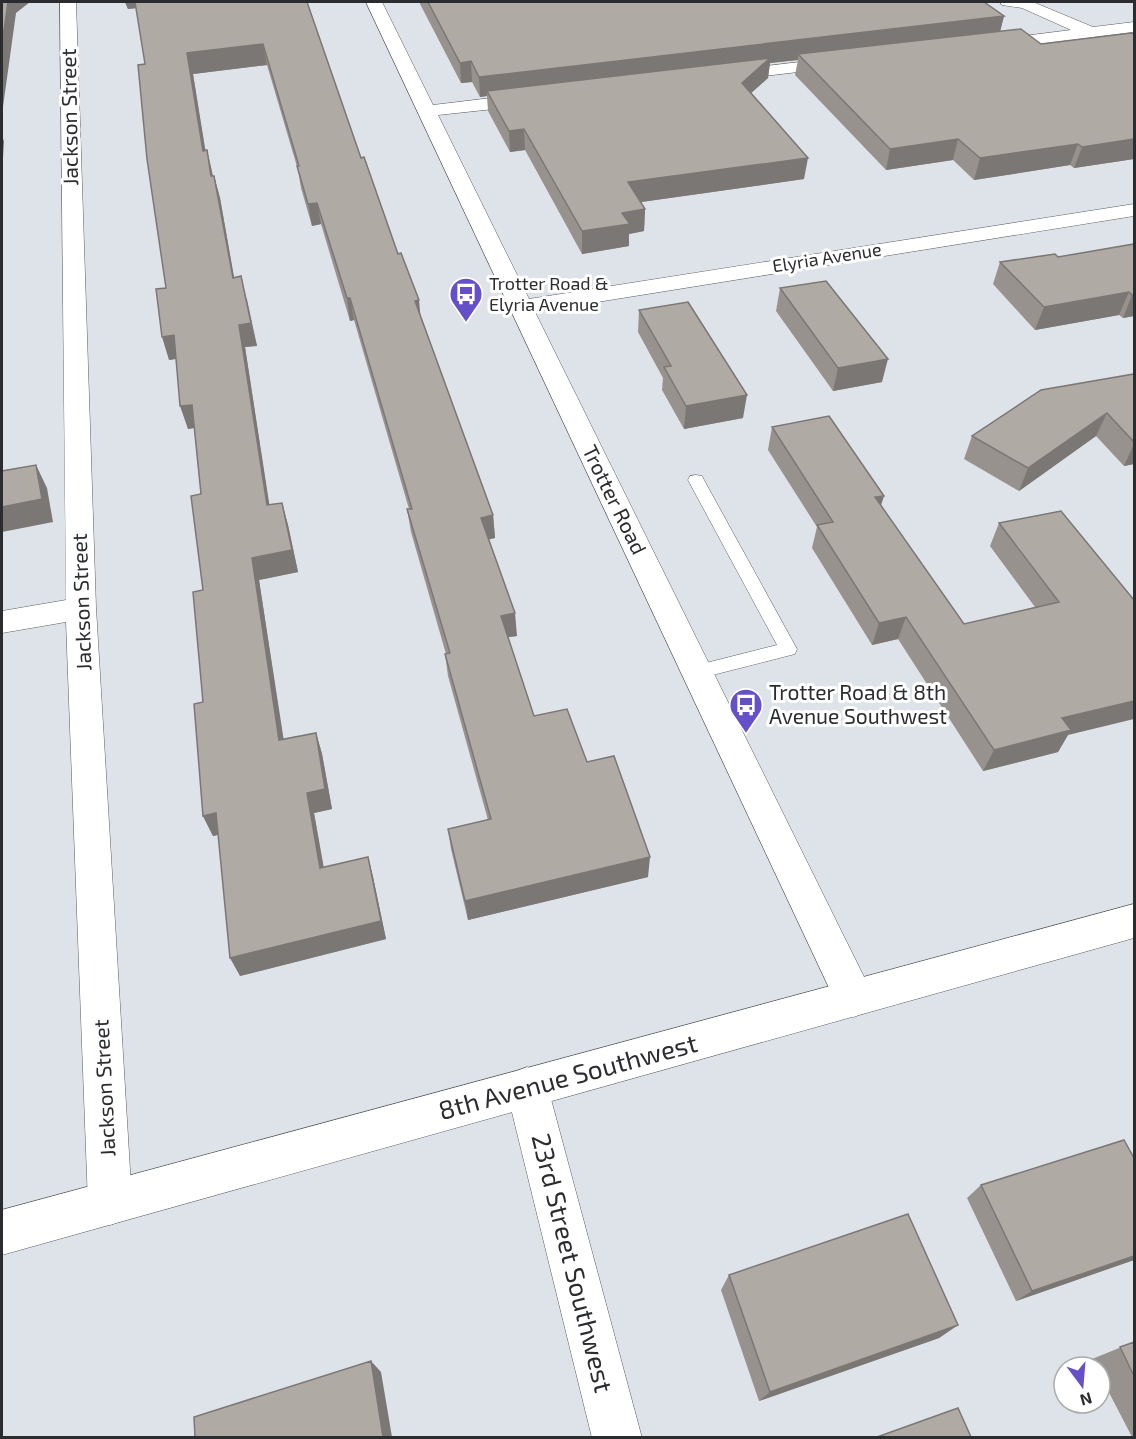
<svg xmlns="http://www.w3.org/2000/svg" width="1136" height="1439" viewBox="0 0 1136 1439" font-family="'Exo 2',sans-serif">
  <rect width="100%" height="100%" fill="#dee3e9"/>
  <g fill="none" stroke-linecap="round" stroke-linejoin="round">
    <g stroke="#595d62" stroke-width="1">
      <path id="lane" d="M696,475l6,1 2,4 93,169 -2,5 -98,25 -7,-2 -2,-5 2,-5 87,-22 -89,-165 2,-4z"/>
    </g>
    <g stroke="#595d62" stroke-width="1">
      <path id="street" d="M60,2h16l20,606 36,595 -6,16 -16,6 -16,-6 -6,-16 -22,-581 -64,11v-22l64,-11z
        M366,2h16l51,103 99,-12 7,2 2,4 -2,4 -7,2 -94,10 91,184 605,-95v12l-599,96 333,673 6,13 -6,13 -14,6 -14,-6z
        M1000,2h33l60,25 41,-5v10l-143,18 -6,-1 -3,-4 3,-4 6,-1 80,-10 -49,-22 -20,-3z
        M842,57l6,1 3,4 -3,4 -125,15 -6,-1 -3,-4 3,-4 6,-1z
        M527,1067l15,6 6,15 94,350h-50l-86,-350 6,-15z"/>
    </g>
    <g stroke="#595d62" stroke-width="1">
      <path id="secondary" d="M1134,904v34l-1132,317v-45z"/>
    </g>
    <use href="#lane" fill="#fff" fill-rule="evenodd"/>
    <use href="#street" fill="#fff" fill-rule="evenodd"/>
    <use href="#secondary" fill="#fff" fill-rule="evenodd"/>
  </g>
  <path fill="#97928e" d="M125,2h182l54,156 37,96 95,261 2,23 -6,1 28,97 -9,1 26,79 53,46 61,115 -180,43 -17,-71 -3,-20 40,-9 -40,-144 -3,-22h1l-35,-122 -4,-23h2l-55,-189 -4,1 -29,-97 -9,2 -11,-38 -3,-18 -31,-105 -74,9 12,77 2,-1 6,26h1l6,22 14,79 13,22 10,47 -12,1 24,158 13,-2 6,22 10,47 -39,8 24,159 33,-6 6,21 10,55 -18,4 10,55 44,-11 5,20 13,62 -146,37 -22,-141 -5,1 -10,-20v-226l-2,-96 -7,-66 -6,1 -12,-70 -7,1 -3,-72 -21,-224 -9,-56 -8,1z
    M419,2h565l20,14 -4,15 41,13 93,-10v125l-60,9 -4,-3 -96,15 -21,-20 -67,10 -91,-95 3,-15 -28,3 -2,15 -17,15 53,86 -163,23 4,7 -1,22 -15,3v12l-47,8 -57,-104 -15,2 -22,-41 -1,-15 -7,1 -8,-15 -11,1z
    M1134,244v72l-11,2 -4,-3 -84,15 -42,-46 7,-22 58,-5z
    M780,288l102,94 -49,9 -57,-80z
    M639,310l104,108 -59,11 -22,-39 1,-12 -25,-46z
    M1134,374v90l-10,2 -28,-30 -77,55 -55,-32 8,-23z
    M772,427l109,79 83,118 71,-17 -45,-61 9,-23 62,-12 7,224 -10,17 -75,19 -85,-132 -26,6 -60,-97 5,-21 -49,-77z
    M981,1185l153,75 -118,41 -49,-103z
    M729,1275l229,50 -19,13 -180,63 -38,-111z
    M1134,1342v95h-2l-32,-62v-8h-4l-4,-8z"/>
  <path fill="#7b7774" d="M8,2h22l-14,11 -14,101v-70z
    M125,2h12l1,6 -10,1z
    M1004,16l-5,20 -201,18v6l-28,3 -2,15 -29,26 -252,-13v5l-7,1 -1,-20z
    M263,44l4,21 -74,9 16,98 -6,-21 -16,-98z
    M471,61l1,21 -11,1 -1,-20z
    M524,129l1,21 -15,2 -1,-21z
    M2,136l2,5 -2,33z
    M958,139l-5,21 -67,10 4,-21z
    M1134,139v20l-60,9 8,-21z
    M1078,144l-8,21 -96,15 6,-22z
    M207,150l5,22 4,26 -5,-22z
    M808,158l-4,21 -177,25 1,-22z
    M214,176l6,22 18,102 -5,-22z
    M317,203l4,21 -9,2 -4,-22z
    M645,209l-1,22 -15,3v12l-47,8v-23l40,-18z
    M241,276l16,70 -12,1 28,181 -6,-23 -28,-180z
    M1129,292l-10,23 -84,15 9,-23z
    M1132,295h2v21l-11,2z
    M347,298h3l4,22 -4,1z
    M419,300l2,22 -6,-21z
    M174,335l7,23 -12,2 -7,-23z
    M888,359l-6,23 -49,9 5,-23z
    M747,395l-4,23 -59,11 2,-23z
    M192,405l7,22 -11,2 -8,-23z
    M1107,413l-11,23 -77,55 9,-23z
    M1134,444v20l-10,2z
    M36,465l11,23 6,34 -51,10v-25z
    M884,496l-7,22 -2,-21z
    M282,503l6,22 10,47 -39,8 28,181 -8,-21 -27,-182z
    M493,515l2,23 -12,3 -2,-23z
    M515,613l2,23 -14,2 -2,-22z
    M906,617l-8,22 -26,6 7,-22z
    M1134,701v18l-66,16 -10,17 -75,19 11,-21 68,-32z
    M316,733l6,21 10,55 -18,4 13,75 -7,-20 -13,-75z
    M216,813l9,20 -12,3 -10,-20z
    M368,857l5,20 13,62 -146,37 -10,-18z
    M650,857l-2,20 -180,43 -3,-19z
    M1134,1256v4l-118,41 16,-10z
    M958,1325l-19,13 -180,63 11,-9z
    M371,1361l10,11 11,65h-9z"/>
  <path fill="#b0aaa5" stroke="#7b7774" stroke-width="1.5" d="M2,2h6l-6,42z
    M135,2h172l54,156 3,-1 34,97 3,-1 18,47 -4,1 78,214 -12,3 34,95 -14,3 33,100 33,-7 20,53 27,-6 36,101 -185,44 -17,-72 43,-10 -46,-165 5,-1 -43,-144h5l-62,-211h-3l-30,-95 -9,1 -11,-38h2l-36,-122 -76,9 16,98 4,-1 4,26h3l19,102 8,-2 10,47 -12,2 28,180 15,-2 10,47 -40,8 27,182 37,-7 9,56 -18,4 13,75 48,-11 13,64 -151,37 -14,-145 -13,3 -9,-112 9,-2 -10,-110 10,-2 -12,-94 10,-2 -9,-89 -12,1 -6,-71 -12,2 -6,-48 10,-1 -19,-129 -9,-94 7,-1z
    M428,2h556l20,14 -525,61 -8,-16 -11,2z
    M1021,29l20,15 90,-11 3,1v105l-52,8 -4,-3 -98,14 -22,-19 -68,10 -92,-95z
    M770,58l-28,25 66,75 -180,24 17,27 -23,4 8,11 -48,7 -58,-102 -15,2 -22,-40z
    M1134,244v51h-2l-3,-3 -85,15 -44,-45 55,-8 3,3z
    M826,281l62,78 -50,9 -58,-80z
    M688,302l59,93 -61,11 -22,-39 7,-1 -32,-56z
    M1134,374v68l-27,-29 -79,55 -56,-32 69,-46z
    M829,416l55,80 -9,1 89,127 95,-22 -60,-79 62,-12 73,89v101l-72,17 9,12 -77,20 -88,-133 -27,6 -62,-98 16,-3 -61,-95z
    M36,465l6,34 -40,8v-36z
    M1124,1140l10,18v98l-102,35 -51,-106z
    M908,1214l50,111 -188,67 -41,-117z
    M1134,1342v34l-14,-29z
    M371,1361l12,76h-188l-1,-20z
    M958,1408l13,29h-94z"/>
  <defs>
    <g id="bus-pin" transform="scale(1.725)"><path d="M0 17L-7.5 6A9.5 9.5 0 1 1 7.5 6Z" fill="#6550c9" stroke="#fff"/><path d="M-5-6H5V4H4V6H2V4H-2V6H-4V4H-5ZM-3.5-4V0h7V-4ZM-3.5 1.2v1.5H-2V1.2ZM2 1.2v1.5H3.5V1.2Z" fill="#fff"/></g>
  </defs>
  <g fill-rule="evenodd">
    <use href="#bus-pin" x="466" y="294"/>
    <use href="#bus-pin" x="746" y="705"/>
  </g>
  <g text-anchor="middle" stroke-width="6" stroke-linejoin="round" paint-order="stroke">
    <g font-size="18" fill="#2b2c2f" stroke="#fff">
      <text transform="translate(827 258) rotate(-9)" y="6">Elyria Avenue</text>
    </g>
    <g font-size="18" fill="#2b2c2f" stroke="#fff" text-anchor="start">
      <text x="489" y="290">Trotter Road &amp;<tspan x="489" dy="21">Elyria Avenue</tspan></text>
    </g>
    <g font-size="21" fill="#2b2c2f" stroke="#fff">
      <text transform="translate(70 117) rotate(-91)" y="7">Jackson Street</text>
      <text transform="translate(614 500) rotate(64)" y="7">Trotter Road</text>
      <text transform="translate(82 602) rotate(-92)" y="7">Jackson Street</text>
      <text transform="translate(105 1088) rotate(-93)" y="7">Jackson Street</text>
    </g>
    <g font-size="21" fill="#2b2c2f" stroke="#fff" text-anchor="start">
      <text x="769" y="700">Trotter Road &amp; 8th<tspan x="769" dy="24">Avenue Southwest</tspan></text>
    </g>
    <g font-size="26" fill="#2b2c2f" stroke="#fff">
      <text transform="translate(568 1077) rotate(-15)" y="9">8th Avenue Southwest</text>
      <text transform="translate(572 1263) rotate(76)" y="9">23rd Street Southwest</text>
    </g>
  </g>
  <rect width="1136" height="1439" fill="none" stroke="#2b2c2f" stroke-width="6"/>
  <g transform="translate(1082 1385) rotate(164)"><circle r="28" fill="#ffffff" stroke="#aaabac" stroke-width="1.5"/>
  <path d="M0-4.5L10 22L0 15L-10 22Z" fill="#6550c9"/>
  <text y="-9" font-size="16" font-weight="bold" text-anchor="middle" fill="#2b2c2f">N</text>
  </g>
</svg>
